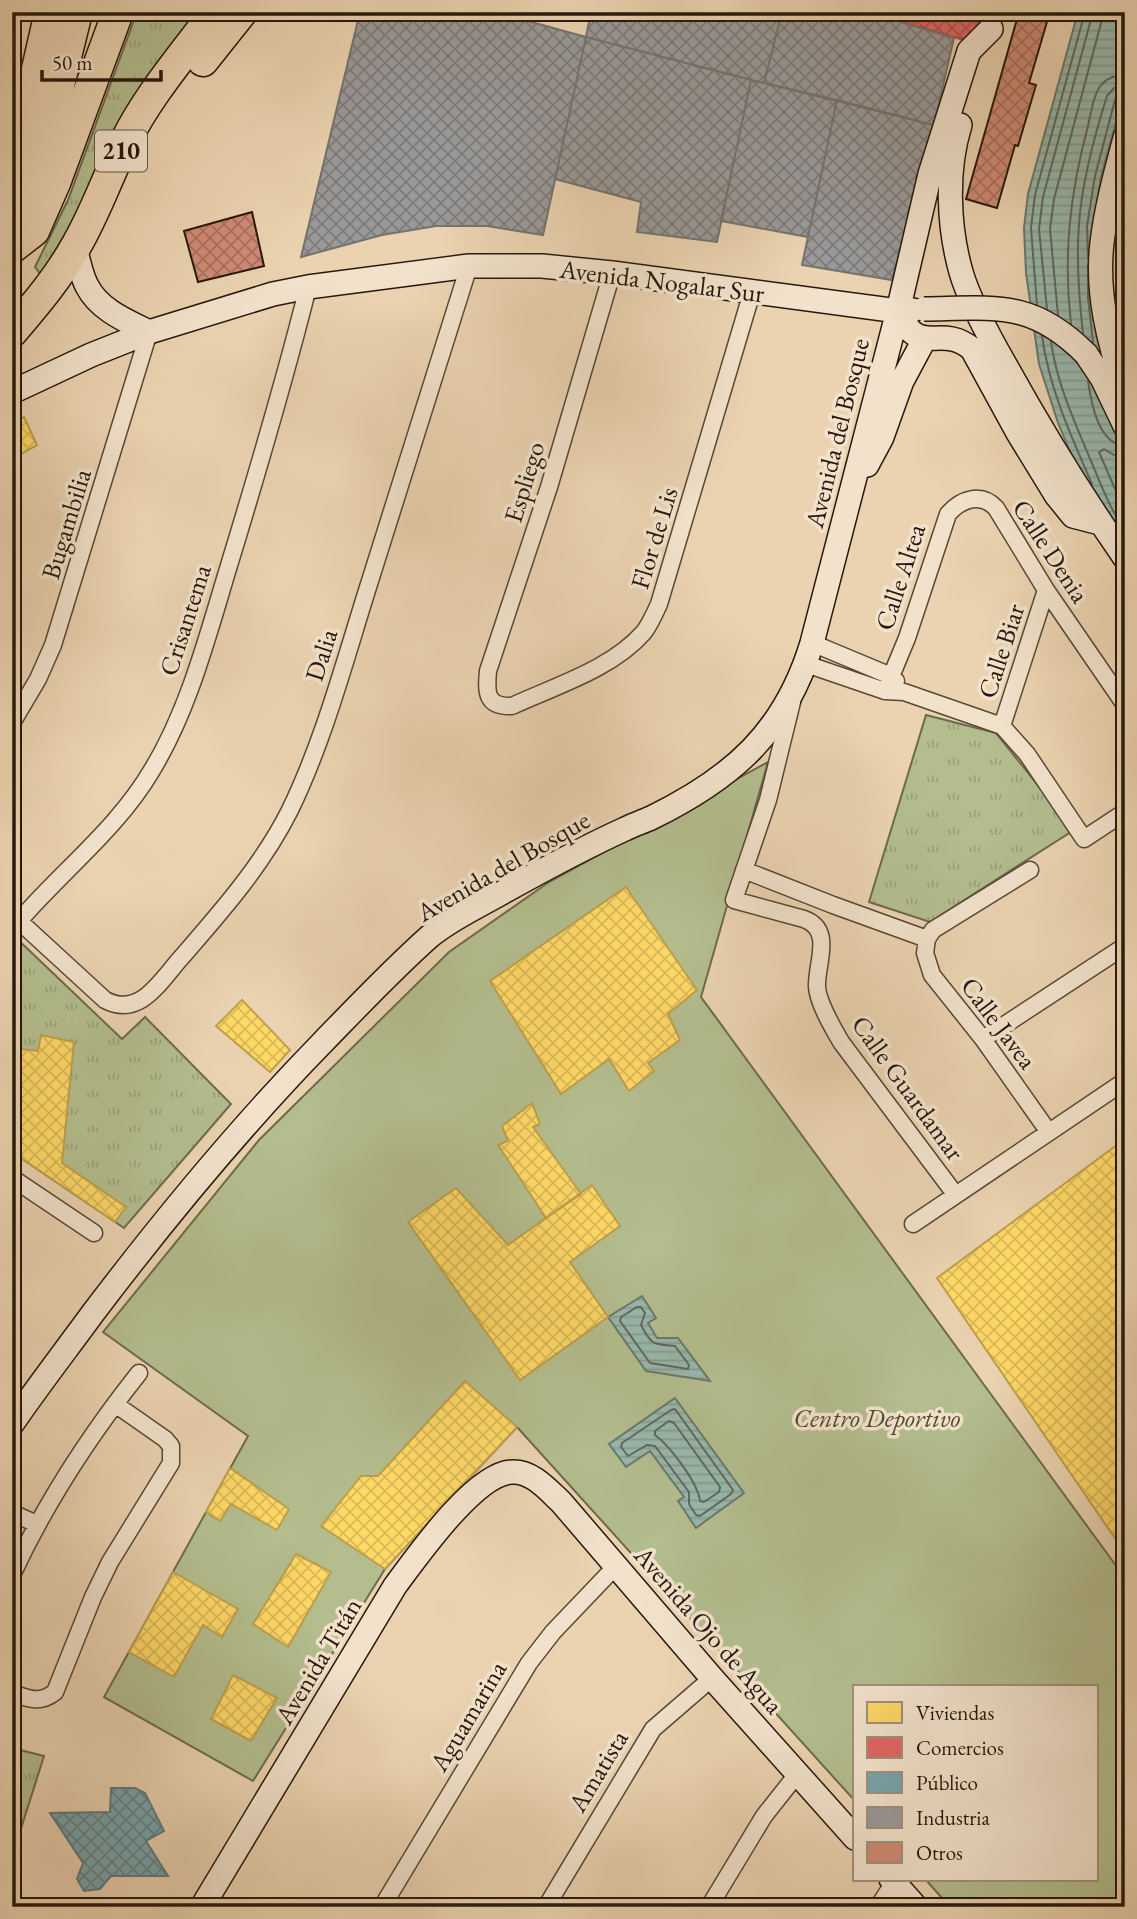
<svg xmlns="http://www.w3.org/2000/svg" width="1137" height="1919" viewBox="0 0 1137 1919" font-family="'EB Garamond',serif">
  <defs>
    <pattern id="grass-tufts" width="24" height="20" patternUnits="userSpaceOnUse" patternTransform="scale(1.75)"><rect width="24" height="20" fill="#b3bd8e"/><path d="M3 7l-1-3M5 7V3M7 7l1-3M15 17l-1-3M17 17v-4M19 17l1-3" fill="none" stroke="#9aa279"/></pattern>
    <pattern id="water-rules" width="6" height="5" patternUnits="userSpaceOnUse" patternTransform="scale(1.75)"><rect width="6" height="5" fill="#98b8ac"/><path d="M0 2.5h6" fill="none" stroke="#839d93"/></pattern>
    <pattern id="homes-cross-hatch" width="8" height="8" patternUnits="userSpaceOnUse" patternTransform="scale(1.75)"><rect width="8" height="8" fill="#ffd966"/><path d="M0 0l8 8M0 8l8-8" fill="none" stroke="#daba57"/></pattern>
    <pattern id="shops-cross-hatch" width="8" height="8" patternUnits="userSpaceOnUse" patternTransform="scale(1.75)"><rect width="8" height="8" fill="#e06666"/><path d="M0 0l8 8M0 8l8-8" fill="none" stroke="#b55352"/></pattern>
    <pattern id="public-cross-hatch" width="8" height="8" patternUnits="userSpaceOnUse" patternTransform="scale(1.75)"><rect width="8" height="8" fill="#76a5af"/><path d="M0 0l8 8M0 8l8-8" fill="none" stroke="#61858d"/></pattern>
    <pattern id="industry-cross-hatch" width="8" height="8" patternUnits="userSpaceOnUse" patternTransform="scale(1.75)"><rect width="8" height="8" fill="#999"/><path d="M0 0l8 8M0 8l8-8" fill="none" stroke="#7d7c7b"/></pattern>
    <pattern id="building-cross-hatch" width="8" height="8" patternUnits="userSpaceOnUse" patternTransform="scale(1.75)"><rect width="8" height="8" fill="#cf8a74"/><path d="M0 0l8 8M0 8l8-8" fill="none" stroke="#a8705e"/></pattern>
  </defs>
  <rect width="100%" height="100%" fill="#ebd3b1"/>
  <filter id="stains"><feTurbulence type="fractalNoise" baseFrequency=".00286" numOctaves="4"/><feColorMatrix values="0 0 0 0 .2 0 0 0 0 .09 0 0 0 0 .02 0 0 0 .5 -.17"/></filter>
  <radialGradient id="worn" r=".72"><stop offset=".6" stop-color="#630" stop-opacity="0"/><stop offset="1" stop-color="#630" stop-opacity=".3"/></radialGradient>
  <path fill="url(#grass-tufts)" stroke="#6c6a4d" stroke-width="2" d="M137,12h60l-156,263 -6,-8 33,-67z
    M926,715l70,18 78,97 -144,92 -61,-20z
    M12,934l110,105 23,-22 86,87 -107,124 -112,-76z
    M12,1748l32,8 -32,101z"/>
  <path fill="#b3bd8e" stroke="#6c6a4d" stroke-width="2" d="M768,762l-67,235 424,581v329h-175l-25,-28h172v-193h-242v115l-338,-374 -132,142 -132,212 -149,-84 144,-261 -145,-104 156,-192 190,-188 100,-70z"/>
  <path fill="url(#water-rules)" stroke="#6a786c" stroke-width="2" d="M1078,12h47v77l-24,88 -4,26 -2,95 12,106 18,31v123l-25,-35 -42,-100 -19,-59 -13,-91 -2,-45 4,-34z
    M642,1296l14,22 -8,5 9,15h21l32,43 -64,-10 -38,-54z
    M675,1398l69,95 -48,35 -18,-27 6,-4 -34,-46 -24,16 -17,-23z"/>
  <path fill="url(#homes-cross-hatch)" stroke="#be9f4b" stroke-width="2" d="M24,417l13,28 -25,14v-35z
    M626,887l71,103 -29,24 12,26 -32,23 6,8 -25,20 -20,-32 -48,35 -71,-113z
    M12,969l5,1 -5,36z
    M242,1000l48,50 -20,22 -54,-46z
    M41,1035l33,7 -12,121 64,44 -11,15 -103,-70v-104l26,3z
    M532,1103l8,21 -7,3 48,67 -35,24 -48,-73 10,-4 -6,-15z
    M1125,1139v414l-188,-275z
    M592,1185l28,41 -50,36 38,55 -88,63 -112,-158 48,-34 52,57z
    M465,1381l52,46 -132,142 -64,-43 40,-50h17z
    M230,1468l59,41 -12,21 -46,-26 -11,17 -14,-9z
    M296,1554l35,18 -43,75 -35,-23z
    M173,1572l65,37 -16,28 -19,-12 -29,52 -45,-25z
    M233,1675l44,23 -26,43 -40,-22z"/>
  <path fill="url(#shops-cross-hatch)" stroke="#a84f4b" stroke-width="2" d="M868,12h113l-7,31z"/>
  <path fill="url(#public-cross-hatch)" stroke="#5e7b7e" stroke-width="2" d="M111,1788h24l10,5 19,38 -18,10 22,35h-57l-11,13 -16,2 -7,-12 6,-16 -33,-50 60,-1z"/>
  <path fill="url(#industry-cross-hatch)" stroke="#76726f" stroke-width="2" d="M360,12h135l91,25 -43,198 -56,-9h-51l-54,9 -81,22z
    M591,12h191l-18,71 -178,-46z
    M782,12h86l86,26 -20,87 -170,-42z
    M586,37l165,43 -34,162 -80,-10 4,-30 -86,-23z
    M751,80l86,20 -29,137 -87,-16z
    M837,100l97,25 -42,155 -90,-15z"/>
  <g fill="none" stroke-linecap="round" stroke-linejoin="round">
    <path stroke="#5f685c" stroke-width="2" d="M1088,258l-1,-32 8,-50 20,-76 3,-5 7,-1
      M1088,265v33l5,44
      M1037,305l-6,-77 4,-33 50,-183
      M1047,309l-8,-80 4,-32 50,-185
      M1058,315l-8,-86 4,-30 50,-187
      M1071,324c-8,-69 -1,-131 17,-198 3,-13 5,-30 13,-41 6,-7 14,-10 24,-10
      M1083,334c-4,-36 -7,-74 -4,-110 3,-43 15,-87 28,-128l7,-8 11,-3
      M1042,336c7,52 29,100 50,148
      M1051,342c6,42 24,81 40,119 10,24 19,48 34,69
      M1088,381c3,21 10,63 37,65
      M1125,456l-11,-1 -10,-6 -5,3 26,60
      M637,1307h4l4,6 -4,12c11,21 12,19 34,21l14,19 -1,4 -38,-6 -30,-42 1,-4z
      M675,1409l58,81 -2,4 -31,22 -4,-1 -7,-11v-12l-34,-46 -8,-1 -19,11 -7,-9 1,-4 49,-33z
      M669,1421l5,2 46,64 -1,5 -15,10 -4,-1c-2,-18 -30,-55 -45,-66v-4z"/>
  </g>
  <path fill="url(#building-cross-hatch)" stroke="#26180c" stroke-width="2" d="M1019,12h20l10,3 -20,68 7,2 -18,61 -3,-1 -18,63 -31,-9z
    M252,212l12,54 -66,16 -14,-51z"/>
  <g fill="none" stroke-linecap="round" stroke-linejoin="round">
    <g stroke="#574735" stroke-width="19">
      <path id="street" d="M612,273l-63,214 -61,184c-2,22 -2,36 24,35 43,-20 100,-37 132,-74 6,-8 11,-19 15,-28l93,-312
        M308,287c-24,96 -52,190 -81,285 -20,66 -39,139 -75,198 -34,58 -90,101 -133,151l86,79c34,18 54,-17 75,-41 40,-46 82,-93 110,-149 32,-66 52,-139 74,-210 35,-111 70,-222 105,-334
        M812,643l79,33 5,5
        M806,664l79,27 19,1 98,34 25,28 57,85 41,-27
        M885,691l22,-53 41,-124c13,-15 33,-22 48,-6l50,82 79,115
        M792,702l-24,98 -34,100 70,19c30,11 12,44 13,68 1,16 16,41 24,55l114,152
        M12,723l26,-44 15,-34 96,-313
        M1002,726l44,-136
        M744,870l89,35 94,34
        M1030,870l-97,60 -6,9 -2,14 7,22 51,64 65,92
        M983,1039l142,-93
        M12,1178l82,55
        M913,1224l212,-143
        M12,1513l25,11
        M12,1575c34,-73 77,-139 127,-202
        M12,1693c17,6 28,11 43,-1l38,-95 17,-35 61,-99v-17l-6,-7 -50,-35
        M382,1907l147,-244 24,-31 63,-66
        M546,1907l107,-178 59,-51
        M709,1907l55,-91 34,-43
        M878,1907l16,-25"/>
    </g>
    <g stroke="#26180c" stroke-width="26">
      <path id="secondary" d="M960,125c-14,45 -12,101 1,147 8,28 31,70 46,96 36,65 75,128 118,190
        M1125,138c-9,34 -19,70 -23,105 -6,50 7,101 23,147
        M75,249c4,12 6,26 12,37 12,24 40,35 62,46
        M898,311c22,49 41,11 74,38l46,84 38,62 17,21 27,7
        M1086,354l16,24 23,48
        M12,392l79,-37 58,-23 124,-38 35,-7 161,-21h73l70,7 286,38 15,-1
        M867,465l15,-28 20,-56 23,-43
        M12,1424c26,-38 54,-74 81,-111 72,-95 147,-186 230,-271 35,-36 69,-72 106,-105 20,-17 46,-29 69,-42 41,-23 83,-46 127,-66 8,-4 17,-7 26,-11 82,-40 134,-86 161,-175l86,-332 32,-137 39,-123 22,-22
        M891,1879l25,28
        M202,1907l193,-321c21,-28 80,-113 117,-114 20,-1 35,17 49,30l151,176 143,160"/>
    </g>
    <g stroke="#26180c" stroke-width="33">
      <path id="highway" d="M203,61l39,-49
        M36,158l-9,-45 23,-101
        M12,236l43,-134 22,-90
        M12,248l22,-17 21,-48 63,-171
        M12,332c23,-27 47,-55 64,-86 20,-34 32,-71 50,-106 23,-46 59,-87 89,-128"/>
    </g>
    <use href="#street" stroke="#f2e2cc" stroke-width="16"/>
    <use href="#secondary" stroke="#f2e2cc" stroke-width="23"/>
    <use href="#highway" stroke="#ebd3b1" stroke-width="30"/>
    <g stroke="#26180c" stroke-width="26" stroke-linecap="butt">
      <path id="secondary-bridge" d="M924,309c72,-1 108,-9 162,45"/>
    </g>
    <use href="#secondary-bridge" stroke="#f2e2cc" stroke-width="23"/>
  </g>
  <g text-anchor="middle" stroke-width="7" stroke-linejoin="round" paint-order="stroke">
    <rect fill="#f2e2cc" stroke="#635546" stroke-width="2" x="95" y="130.5" width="52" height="41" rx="5"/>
    <g font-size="24" font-weight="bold" fill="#26180c">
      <text x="121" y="159">210</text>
    </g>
    <g font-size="26" fill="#26180c" stroke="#f2e2cc">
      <text transform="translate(662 281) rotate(7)" y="9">Avenida Nogalar Sur</text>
      <text transform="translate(837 433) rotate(-76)" y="9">Avenida del Bosque</text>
      <text transform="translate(524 482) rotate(-73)" y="9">Espliego</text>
      <text transform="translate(66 524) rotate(-73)" y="9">Bugambilia</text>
      <text transform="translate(654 538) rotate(-73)" y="9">Flor de Lis</text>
      <text transform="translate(1051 551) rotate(57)" y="9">Calle Denia</text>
      <text transform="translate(900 577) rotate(-72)" y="9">Calle Altea</text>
      <text transform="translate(185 620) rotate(-72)" y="9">Crisantema</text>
      <text transform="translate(1001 651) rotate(-72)" y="9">Calle Biar</text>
      <text transform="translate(321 655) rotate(-72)" y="9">Dalia</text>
      <text transform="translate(503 866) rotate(-30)" y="9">Avenida del Bosque</text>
      <text transform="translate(999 1023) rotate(53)" y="9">Calle Javea</text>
      <text transform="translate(908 1088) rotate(54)" y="9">Calle Guardamar</text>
      <text transform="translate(709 1630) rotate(49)" y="9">Avenida Ojo de Agua</text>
      <text transform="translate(318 1661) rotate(-59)" y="9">Avenida Titán</text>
      <text transform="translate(468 1716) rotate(-59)" y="9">Aguamarina</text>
      <text transform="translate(598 1771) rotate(-59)" y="9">Amatista</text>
    </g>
    <g font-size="26" font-style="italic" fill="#504a33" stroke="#f2e2cc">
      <text x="877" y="1427">Centro Deportivo</text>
    </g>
  </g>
  <rect width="1137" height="1919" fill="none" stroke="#ebd3b1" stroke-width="42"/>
  <rect x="14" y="14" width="1109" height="1891" fill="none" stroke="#26180c" stroke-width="3.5"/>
  <rect x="21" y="21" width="1095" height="1877" fill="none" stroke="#26180c" stroke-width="2"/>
  <rect x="853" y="1685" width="245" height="196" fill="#f2e2cc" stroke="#a0917f" stroke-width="2"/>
  <rect x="867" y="1702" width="35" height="21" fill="#ffd966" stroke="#a0917f" stroke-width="2"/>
  <text x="916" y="1720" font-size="21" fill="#26180c">Viviendas</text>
  <rect x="867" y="1737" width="35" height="21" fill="#e06666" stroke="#a0917f" stroke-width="2"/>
  <text x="916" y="1755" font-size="21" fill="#26180c">Comercios</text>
  <rect x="867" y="1772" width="35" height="21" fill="#76a5af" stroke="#a0917f" stroke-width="2"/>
  <text x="916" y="1790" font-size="21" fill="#26180c">Público</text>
  <rect x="867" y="1807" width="35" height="21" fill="#999999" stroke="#a0917f" stroke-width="2"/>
  <text x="916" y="1825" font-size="21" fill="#26180c">Industria</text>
  <rect x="867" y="1842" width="35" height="21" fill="#cf8a74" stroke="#a0917f" stroke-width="2"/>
  <text x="916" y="1860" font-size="21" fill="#26180c">Otros</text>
  <path d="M42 70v10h119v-10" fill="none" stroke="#26180c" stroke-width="3.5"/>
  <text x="52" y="70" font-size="21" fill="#26180c" stroke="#f2e2cc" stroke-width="5" paint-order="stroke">50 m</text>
  <rect width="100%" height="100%" filter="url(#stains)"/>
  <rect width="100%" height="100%" fill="url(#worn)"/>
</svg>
